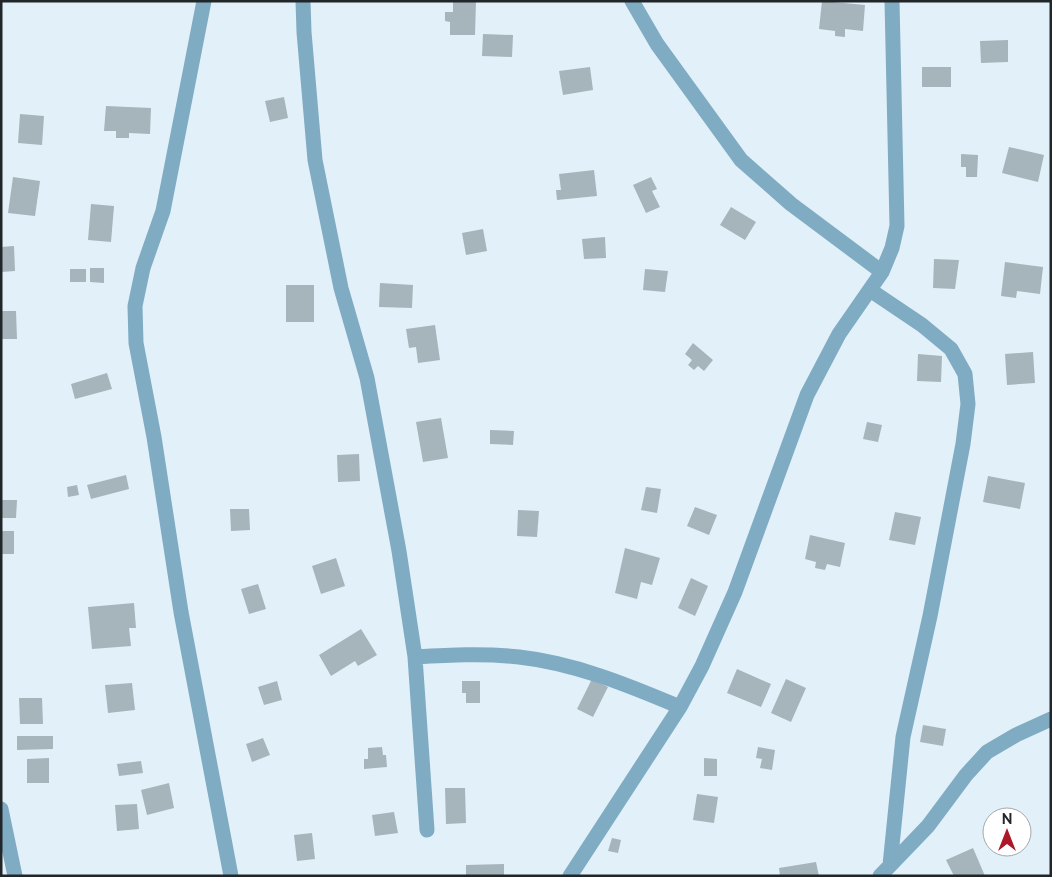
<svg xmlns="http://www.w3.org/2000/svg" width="1052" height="877" viewBox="0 0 1052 877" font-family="Raleway,sans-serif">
  <rect width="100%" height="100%" fill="#e2f1f9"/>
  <path fill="#a6b4bc" d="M453,1h23l-1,34h-25v-13l-5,-1v-9h8z
    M822,1l43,4 -2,26 -18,-2v8l-10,-1v-5l-16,-2z
    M483,34l30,1 -1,22 -30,-1z
    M1008,40v22l-27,1 -1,-22z
    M590,67l3,23 -30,5 -4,-24z
    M922,67h29v20h-29z
    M284,97l4,21 -18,4 -5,-21z
    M106,106l45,2 -1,26 -21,-1v5h-13v-7h-12z
    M20,114l24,2 -2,29 -24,-2z
    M1009,147l35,8 -6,27 -36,-9z
    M961,154l17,1 -1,22h-11v-10h-5z
    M594,170l3,26 -40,4 -1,-10h5l-2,-16z
    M13,177l27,4 -5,35 -27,-3z
    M651,177l6,12 -5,2 8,16 -14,6 -13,-28z
    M91,204l23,2 -3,36 -23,-2z
    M731,207l25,15 -11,18 -25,-15z
    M483,229l4,22 -21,4 -4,-22z
    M605,237l1,21 -22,1 -2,-20z
    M14,246l1,25 -14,1v-25z
    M934,259l25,1 -4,29 -22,-1z
    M1005,262l38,5 -3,27 -23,-3 -1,7 -15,-2z
    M90,268h14v15l-14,-1z
    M70,269h16v13h-16z
    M645,269l23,2 -3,21 -22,-2z
    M380,283l33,2 -1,23 -33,-1z
    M286,285h28v37h-28z
    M1,311h15l1,28h-16z
    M435,325l5,35 -22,3 -2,-16 -7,1 -3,-19z
    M693,343l20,17 -9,11 -6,-5 -4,4 -6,-5 4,-5 -7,-6z
    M1033,352l2,31 -28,2 -2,-31z
    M918,354l24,2 -1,26 -24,-1z
    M107,373l5,16 -37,10 -4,-15z
    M441,418l7,40 -25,4 -7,-40z
    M867,422l15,3 -4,17 -15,-3z
    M490,430l24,1 -1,14 -23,-1z
    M359,454l1,27 -22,1 -1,-27z
    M126,475l3,14 -38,10 -4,-14z
    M988,476l37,7 -5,26 -37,-7z
    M77,485l2,10 -11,2 -1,-10z
    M646,487l15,2 -4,24 -16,-3z
    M1,500h16l-1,18h-15z
    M695,507l22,8 -8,20 -22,-9z
    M230,509h19l1,21 -19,1z
    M518,510l21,1 -2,26 -20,-1z
    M895,512l26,5 -6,28 -26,-5z
    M1,531h13v23h-13z
    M810,535l35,8 -5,24 -13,-3 -2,6 -10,-2 1,-6 -11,-3z
    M625,548l35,10 -8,27 -11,-3 -4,17 -22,-6z
    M336,558l9,28 -24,8 -9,-28z
    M691,578l17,8 -13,30 -17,-8z
    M258,584l8,25 -17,5 -8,-25z
    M134,603l2,25h-7l2,18 -39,3 -4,-42z
    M361,629l16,26 -19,11 -3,-5 -24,15 -12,-21z
    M737,669l34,15 -10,23 -34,-14z
    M592,679l16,8 -15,30 -16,-8z
    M786,679l20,9 -15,34 -20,-9z
    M277,681l5,19 -18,5 -6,-18z
    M462,681h18v22h-14v-10h-4z
    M132,683l3,27 -27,3 -3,-28z
    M19,698h23l1,26h-23z
    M923,725l23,4 -3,17 -23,-4z
    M17,736h36v13l-36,1z
    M263,738l7,17 -18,7 -6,-18z
    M382,747l1,8h3l1,12 -23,2v-10h4v-11z
    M758,747l17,3 -3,20 -12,-2 2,-9 -6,-1z
    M49,758v25h-22v-24z
    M704,758l13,1v17h-13z
    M141,761l2,12 -24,3 -2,-12z
    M169,783l5,25 -27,7 -6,-25z
    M445,788h20l1,35 -20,1z
    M697,794l21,3 -4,26 -21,-3z
    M137,804l2,25 -22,2 -2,-26z
    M394,812l4,21 -23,3 -3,-21z
    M312,833l3,26 -18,2 -3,-26z
    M612,838l9,2 -3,13 -10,-2z
    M973,848l12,28h-31l-8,-16z
    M816,862l3,14h-39l-1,-8z
    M504,864v12h-38v-11z"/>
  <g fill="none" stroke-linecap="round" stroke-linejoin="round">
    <path stroke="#80acc3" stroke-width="15" d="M204,1l-41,210 -20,57 -8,38 1,37 18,94 27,175 50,264
      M303,1l1,31 11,128 26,128 26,90 32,173 16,106 12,173
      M632,1l25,43 84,116 50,44 91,68
      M870,290l52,35 29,24 14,25 3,30 -5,40 -33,172 -27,121 -13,128
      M415,657c34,-2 69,-4 104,0 55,6 109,28 161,50
      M1,809l14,67
      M570,876l110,-169 22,-41 33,-74 72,-197 32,-61 43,-62 10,-24 5,-22 -5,-225
      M880,876l48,-50 38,-51 21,-23 29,-17 35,-16"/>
  </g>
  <rect width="1052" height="877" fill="none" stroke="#202629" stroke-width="5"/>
  <g transform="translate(1007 832)"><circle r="24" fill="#ffffff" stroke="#a6a8a9"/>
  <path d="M0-4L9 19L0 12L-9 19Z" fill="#ac172a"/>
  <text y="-8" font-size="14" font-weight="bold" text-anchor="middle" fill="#202629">N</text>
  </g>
</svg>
